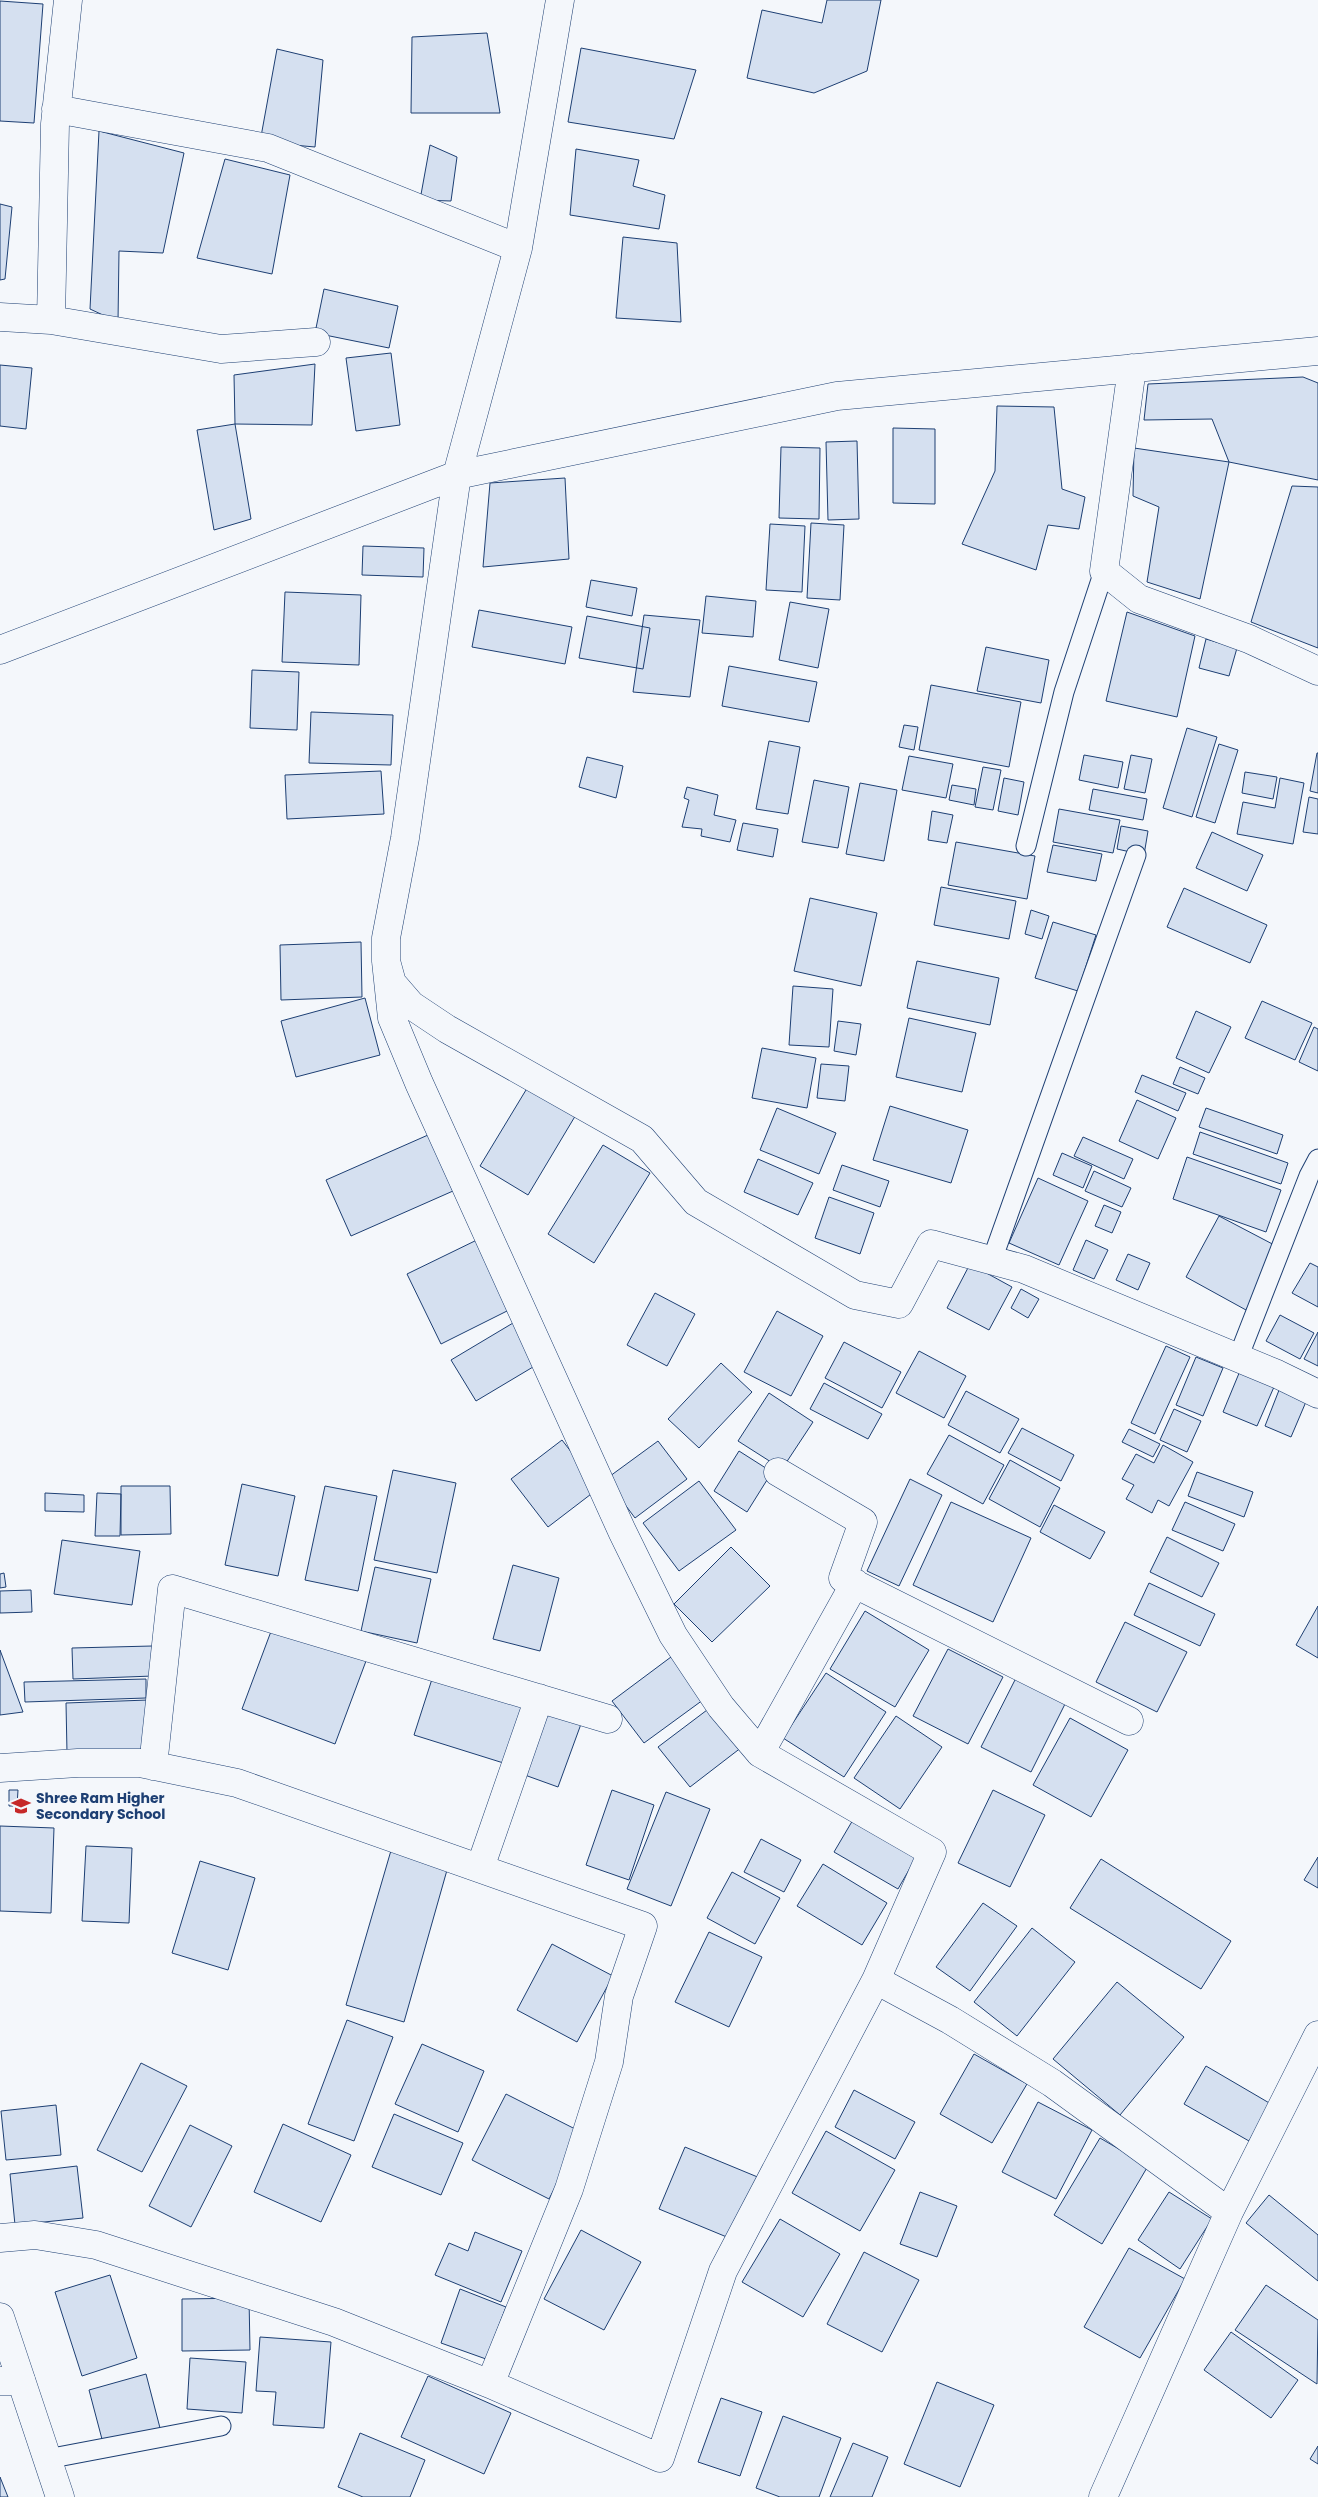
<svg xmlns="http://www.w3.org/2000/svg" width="1318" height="2497" viewBox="0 0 1318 2497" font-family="Poppins,sans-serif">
  <rect width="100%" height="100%" fill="#f4f7fb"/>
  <path fill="#d5e0f0" stroke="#1d3f73" d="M827,0h54l-14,71 -53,22 -67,-15 15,-68 60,13z
    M0,1l43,3 -9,119 -34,-2z
    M487,33l13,80h-89l1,-76z
    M581,48l115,22 -22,69 -106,-17z
    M277,49l46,11 -8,87 -55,-5z
    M99,131l85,22 -21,100 -44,-2 -1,71 -28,-13z
    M430,145l27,12 -6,44 -31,-1z
    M576,149l63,11 -6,26 32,9 -6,34 -89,-14z
    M225,159l65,16 -18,99 -75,-16z
    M0,204l12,3 -7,72 -5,1z
    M623,237l54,6 4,79 -65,-4z
    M324,289l74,17 -9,42 -74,-15z
    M391,353l9,72 -44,6 -10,-73z
    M315,364l-3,61 -77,-1 -1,-49z
    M0,365l32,3 -6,61 -26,-3z
    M1303,377l15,6v97l-89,-18 -17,-43 -68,1 4,-36z
    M997,406l57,1 8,82 23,8 -6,32 -31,-4 -12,45 -74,-26 33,-73z
    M235,424l16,95 -37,11 -17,-100z
    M893,428l42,1v75l-42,-1z
    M857,441l2,78 -31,1 -2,-78z
    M781,447l39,1 -1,71 -40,-1z
    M1134,448l95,14 -29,137 -53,-17 12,-75 -26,-11z
    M565,478l4,81 -86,8 7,-84z
    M1292,486l26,1v161l-67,-26z
    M811,523l33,2 -4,75 -33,-2z
    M770,524l35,2 -3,66 -36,-2z
    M363,546l61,2 -1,29 -61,-2z
    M591,580l46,8 -5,28 -46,-9z
    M285,592l76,3 -2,70 -77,-3z
    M706,596l50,5 -3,36 -51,-4z
    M790,602l39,7 -11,59 -39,-8z
    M479,610l93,17 -7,37 -93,-17z
    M1127,612l68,24 -18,81 -71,-16z
    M644,615l56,5 -10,77 -57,-5z
    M587,616l63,12 -7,41 -64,-11z
    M1206,639l31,9 -8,28 -30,-8z
    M986,647l63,13 -8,43 -64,-12z
    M729,666l88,16 -8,40 -87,-16z
    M252,670l47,2 -2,58 -47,-2z
    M931,685l90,17 -12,65 -90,-17z
    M311,712l82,3 -2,50 -82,-2z
    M904,725l14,2 -4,23 -15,-3z
    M1187,728l30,9 -25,80 -29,-9z
    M769,741l31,6 -12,67 -32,-5z
    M1219,744l19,6 -23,73 -19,-6z
    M1317,753h1v40l-8,-2z
    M1084,755l39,7 -5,26 -39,-8z
    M1131,755l21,4 -7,34 -21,-4z
    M909,756l44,8 -7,34 -44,-8z
    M587,757l36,9 -7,32 -37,-11z
    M983,767l18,3 -8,40 -18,-3z
    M381,771l3,43 -97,5 -2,-44z
    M1245,772l32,5 -4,22 -31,-6z
    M1004,778l20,4 -6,33 -20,-4z
    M1280,778l24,5 -11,61 -56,-10 6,-32 32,6z
    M814,780l35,7 -11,61 -36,-6z
    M860,783l37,7 -13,71 -38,-7z
    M952,785l24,4 -2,16 -25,-5z
    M687,787l31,8 -4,20 22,5 -6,22 -29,-6 1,-7 -20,-2 7,-27 -5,-2z
    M1093,789l54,10 -4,21 -54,-10z
    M1309,797l9,2v35l-15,-2z
    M1059,809l61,11 -7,33 -60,-11z
    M932,811l21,4 -6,28 -19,-3z
    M743,823l35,6 -5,28 -36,-7z
    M1121,826l27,5 -4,24 -27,-6z
    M1212,832l51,23 -16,36 -51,-23z
    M956,842l79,14 -8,43 -79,-14z
    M1053,845l49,9 -6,27 -49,-9z
    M941,887l75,14 -7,38 -75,-14z
    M1184,888l83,37 -17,38 -83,-36z
    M810,898l67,15 -16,73 -67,-15z
    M1031,910l18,6 -7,23 -17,-5z
    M1053,922l43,13 -18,56 -43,-13z
    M361,942l1,55 -81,3 -1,-55z
    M917,961l82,17 -9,47 -83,-17z
    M793,986l40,3 -4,58 -40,-2z
    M365,998l15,57 -84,22 -15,-56z
    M1262,1001l50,22 -17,37 -50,-22z
    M1196,1011l35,16 -22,46 -33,-15z
    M909,1018l67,15 -14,59 -66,-15z
    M838,1021l23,3 -5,31 -22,-4z
    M1314,1027l4,2v42l-19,-9z
    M762,1048l54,10 -9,50 -55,-10z
    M821,1064l28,2 -4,35 -28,-3z
    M1180,1067l25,11 -7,16 -25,-10z
    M1142,1075l44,18 -8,18 -43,-19z
    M529,1085l48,28 -49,82 -48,-29z
    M1137,1100l39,18 -18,41 -39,-18z
    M890,1106l78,24 -17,53 -78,-23z
    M777,1108l59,25 -17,41 -59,-24z
    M1206,1108l77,27 -6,19 -78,-27z
    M1200,1132l88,31 -7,21 -88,-30z
    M428,1135l25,56 -102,45 -25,-56z
    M1083,1137l50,22 -9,20 -50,-23z
    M603,1145l47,28 -56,90 -46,-29z
    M1062,1153l30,13 -9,22 -30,-13z
    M1187,1157l94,33 -15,42 -93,-33z
    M758,1159l55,24 -15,32 -54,-23z
    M842,1165l47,16 -9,26 -47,-17z
    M1094,1171l37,17 -9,19 -37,-16z
    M1038,1178l50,23 -29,64 -50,-22z
    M829,1197l45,16 -14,41 -45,-16z
    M1104,1205l17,7 -9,21 -17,-7z
    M1219,1216l61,32 -34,62 -60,-33z
    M483,1237l34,69 -76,38 -34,-70z
    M1086,1240l22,10 -14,29 -21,-9z
    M1128,1254l22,9 -12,27 -22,-10z
    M1310,1263l8,4v40l-26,-14z
    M970,1264l42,23 -23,43 -42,-22z
    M1021,1289l18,10 -11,19 -17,-10z
    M655,1293l40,21 -28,52 -40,-21z
    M777,1311l46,25 -32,60 -47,-24z
    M1280,1315l34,18 -14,26 -34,-18z
    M513,1323l25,41 -62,37 -25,-41z
    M1318,1332v34l-14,-7z
    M844,1342l57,30 -19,36 -57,-30z
    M1166,1346l24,11 -35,77 -24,-11z
    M919,1351l47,25 -22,42 -48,-25z
    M1196,1357l27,11 -20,48 -27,-11z
    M721,1363l31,29 -53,56 -31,-29z
    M1242,1366l35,14 -20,46 -34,-14z
    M824,1383l58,31 -14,25 -58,-30z
    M1281,1385l27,12 -17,40 -26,-11z
    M966,1391l53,28 -19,34 -52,-28z
    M769,1393l44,29 -31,47 -44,-28z
    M1174,1409l27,12 -14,31 -27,-12z
    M1022,1428l52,27 -13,26 -53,-28z
    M1129,1429l31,15 -7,13 -31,-15z
    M949,1435l55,30 -21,39 -56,-30z
    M562,1440l37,48 -51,39 -37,-48z
    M658,1441l29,38 -52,39 -29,-39z
    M1163,1445l30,17 -24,44 -11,-6 -6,13 -26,-14 8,-14 -12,-6 14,-25 18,9z
    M739,1451l33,21 -25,40 -33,-21z
    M1010,1460l50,28 -20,39 -51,-28z
    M393,1470l63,13 -19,90 -63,-13z
    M1197,1472l56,20 -9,25 -56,-21z
    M910,1479l32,16 -43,91 -32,-15z
    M699,1481l37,49 -57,41 -36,-48z
    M242,1484l53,12 -17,80 -53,-11z
    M121,1486h49l1,48 -50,1z
    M325,1486l52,10 -19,95 -53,-11z
    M45,1493l39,2v17l-39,-1z
    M97,1493l24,1 -1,42h-25z
    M951,1502l80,36 -38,84 -80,-37z
    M1185,1502l50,22 -12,27 -51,-21z
    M1054,1505l51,27 -15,27 -50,-27z
    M1167,1537l52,26 -17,34 -52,-25z
    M62,1540l78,11 -8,54 -78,-11z
    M731,1547l39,39 -58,56 -38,-38z
    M513,1565l46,13 -19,73 -47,-12z
    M375,1567l56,12 -14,64 -56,-12z
    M4,1573l2,14 -6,1v-14z
    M1149,1583l66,31 -15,32 -66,-31z
    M31,1590l1,22 -32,1v-22z
    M1318,1606v52l-22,-13z
    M865,1611l64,39 -34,57 -65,-38z
    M1125,1622l62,30 -30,60 -61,-30z
    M273,1626l93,35 -31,83 -93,-35z
    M152,1646l1,30 -80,3 -1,-31z
    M948,1649l55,28 -35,67 -55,-28z
    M0,1650l23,62 -23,3z
    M675,1654l32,43 -63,46 -32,-42z
    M826,1673l60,39 -42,65 -61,-39z
    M1018,1674l50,24 -37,74 -50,-25z
    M146,1679v19l-121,4 -1,-20z
    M432,1679l99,31 -18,56 -99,-31z
    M148,1700l2,50 -83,3 -1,-50z
    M711,1707l31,40 -52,40 -32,-40z
    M545,1711l36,13 -23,63 -36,-13z
    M896,1716l46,31 -42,62 -46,-31z
    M1070,1718l58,32 -37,67 -58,-32z
    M9,1790h9l-1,16h-8z
    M612,1790l42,15 -25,75 -43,-15z
    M993,1790l52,25 -35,72 -52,-24z
    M666,1792l44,17 -39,97 -44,-17z
    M857,1813l64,36 -23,40 -64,-37z
    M0,1826l54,2 -3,85 -51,-2z
    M761,1839l40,21 -17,32 -40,-20z
    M86,1846l46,2 -3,75 -47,-2z
    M392,1847l57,16 -45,159 -58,-17z
    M1318,1857v31l-14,-8z
    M1101,1859l130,82 -30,48 -131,-81z
    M200,1861l55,17 -27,92 -56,-17z
    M823,1864l64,39 -25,42 -65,-39z
    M732,1872l48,26 -25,46 -48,-26z
    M983,1903l34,23 -47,65 -34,-24z
    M1032,1928l43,34 -58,74 -43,-34z
    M709,1932l53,25 -33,70 -54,-25z
    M552,1944l61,32 -36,66 -60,-32z
    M1117,1982l67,55 -64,78 -67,-56z
    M347,2020l46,17 -39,104 -46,-17z
    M422,2044l62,27 -26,61 -63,-28z
    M974,2054l53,30 -35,59 -52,-29z
    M141,2063l46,23 -45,86 -45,-22z
    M1206,2066l65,38 -22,37 -65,-37z
    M854,2090l61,32 -20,37 -60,-32z
    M506,2094l77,39 -34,66 -77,-39z
    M1038,2102l54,28 -36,69 -54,-27z
    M56,2105l5,50 -55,5 -5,-49z
    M394,2114l69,29 -22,52 -69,-28z
    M283,2124l68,31 -30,67 -67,-30z
    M190,2125l42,21 -41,81 -42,-21z
    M826,2131l69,39 -35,61 -68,-38z
    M1100,2138l48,28 -46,78 -48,-29z
    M685,2147l75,31 -26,62 -75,-31z
    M77,2166l6,52 -68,7 -5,-51z
    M920,2192l37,14 -20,51 -37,-13z
    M1169,2192l43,27 -32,50 -42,-29z
    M1269,2195l49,40v46l-72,-58z
    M780,2219l60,35 -37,63 -61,-35z
    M581,2230l60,32 -37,68 -60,-31z
    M475,2232l47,19 -21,51 -66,-27 14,-32 19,8z
    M1129,2248l56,31 -45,79 -56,-31z
    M864,2252l55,28 -37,72 -55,-28z
    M110,2275l27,83 -55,18 -27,-84z
    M1266,2285l52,35 -1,64 -82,-54z
    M460,2289l46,18 -20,52 -45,-16z
    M249,2298l1,52 -68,1v-52z
    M1231,2332l67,48 -27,38 -67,-48z
    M260,2337l71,5 -7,86 -51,-3 3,-33 -20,-1z
    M190,2358l56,4 -4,51 -55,-4z
    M146,2374l14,54 -57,15 -14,-53z
    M428,2376l83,37 -27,61 -83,-37z
    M937,2382l57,23 -34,82 -56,-23z
    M721,2398l41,14 -22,64 -42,-14z
    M783,2416l58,22 -22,59h-39l-24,-9z
    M360,2433l65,27 -15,37h-47l-25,-10z
    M853,2443l35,14 -16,40h-42z
    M1318,2446v18l-8,-5z
    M0,2477l8,20h-8z"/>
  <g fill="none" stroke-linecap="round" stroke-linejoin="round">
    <g stroke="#1d3f73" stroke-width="21">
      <path id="lane" d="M1026,846l38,-154 40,-121
        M992,1260l144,-405
        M1238,1358l71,-182 9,-17
        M47,2459l174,-33"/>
    </g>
    <g stroke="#1d3f73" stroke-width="29">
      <path id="street" d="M560,0l-42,248 -61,227 -52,363 -19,100v23l6,22 19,22 36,24 195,110 54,63 159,93 44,9 32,-60 93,25 253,105 41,20
        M56,109l212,39 250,100
        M0,317l51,3 170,29 95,-7
        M51,320l4,-196 13,-124
        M1132,368l-28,203 35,28 110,40 69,32
        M0,650l457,-175 380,-79 481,-45
        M778,1472l85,50 -20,56 286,143
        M760,1753l95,-170
        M153,1766l19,-177 436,130
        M0,1768l78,-5h62l97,20 406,143 -24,70 -10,66 -40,127 -79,195
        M480,1868l59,-170
        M876,1980l74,40 102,63 177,129
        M0,2238l35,-3 61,10 238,77 156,62 170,74 63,-187 153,-291 56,-128 -172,-99 -39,-46 -48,-72 -51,-104 -203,-448 -27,-65 -6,-57
        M0,2381h21
        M1103,2497l126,-285 89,-177"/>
    </g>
    <g stroke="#1d3f73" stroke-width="29">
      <path id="secondary" d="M0,2317l60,180"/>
    </g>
    <use href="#lane" stroke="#f4f7fb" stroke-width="19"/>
    <use href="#street" stroke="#f4f7fb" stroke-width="28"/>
    <use href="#secondary" stroke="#f4f7fb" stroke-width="28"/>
  </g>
  <defs>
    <g id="school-bare" transform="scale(1.5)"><path d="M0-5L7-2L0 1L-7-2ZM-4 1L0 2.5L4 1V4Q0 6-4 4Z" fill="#c62828" stroke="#f4f7fb" stroke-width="2.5" paint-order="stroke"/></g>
  </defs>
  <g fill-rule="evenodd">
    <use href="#school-bare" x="21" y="1806"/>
  </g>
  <g text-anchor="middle" stroke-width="4" stroke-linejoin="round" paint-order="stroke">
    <g font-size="14" font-weight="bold" fill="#1d3f73" stroke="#f4f7fb" text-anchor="start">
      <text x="36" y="1803">Shree Ram Higher<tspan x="36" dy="16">Secondary School</tspan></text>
    </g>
  </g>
</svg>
